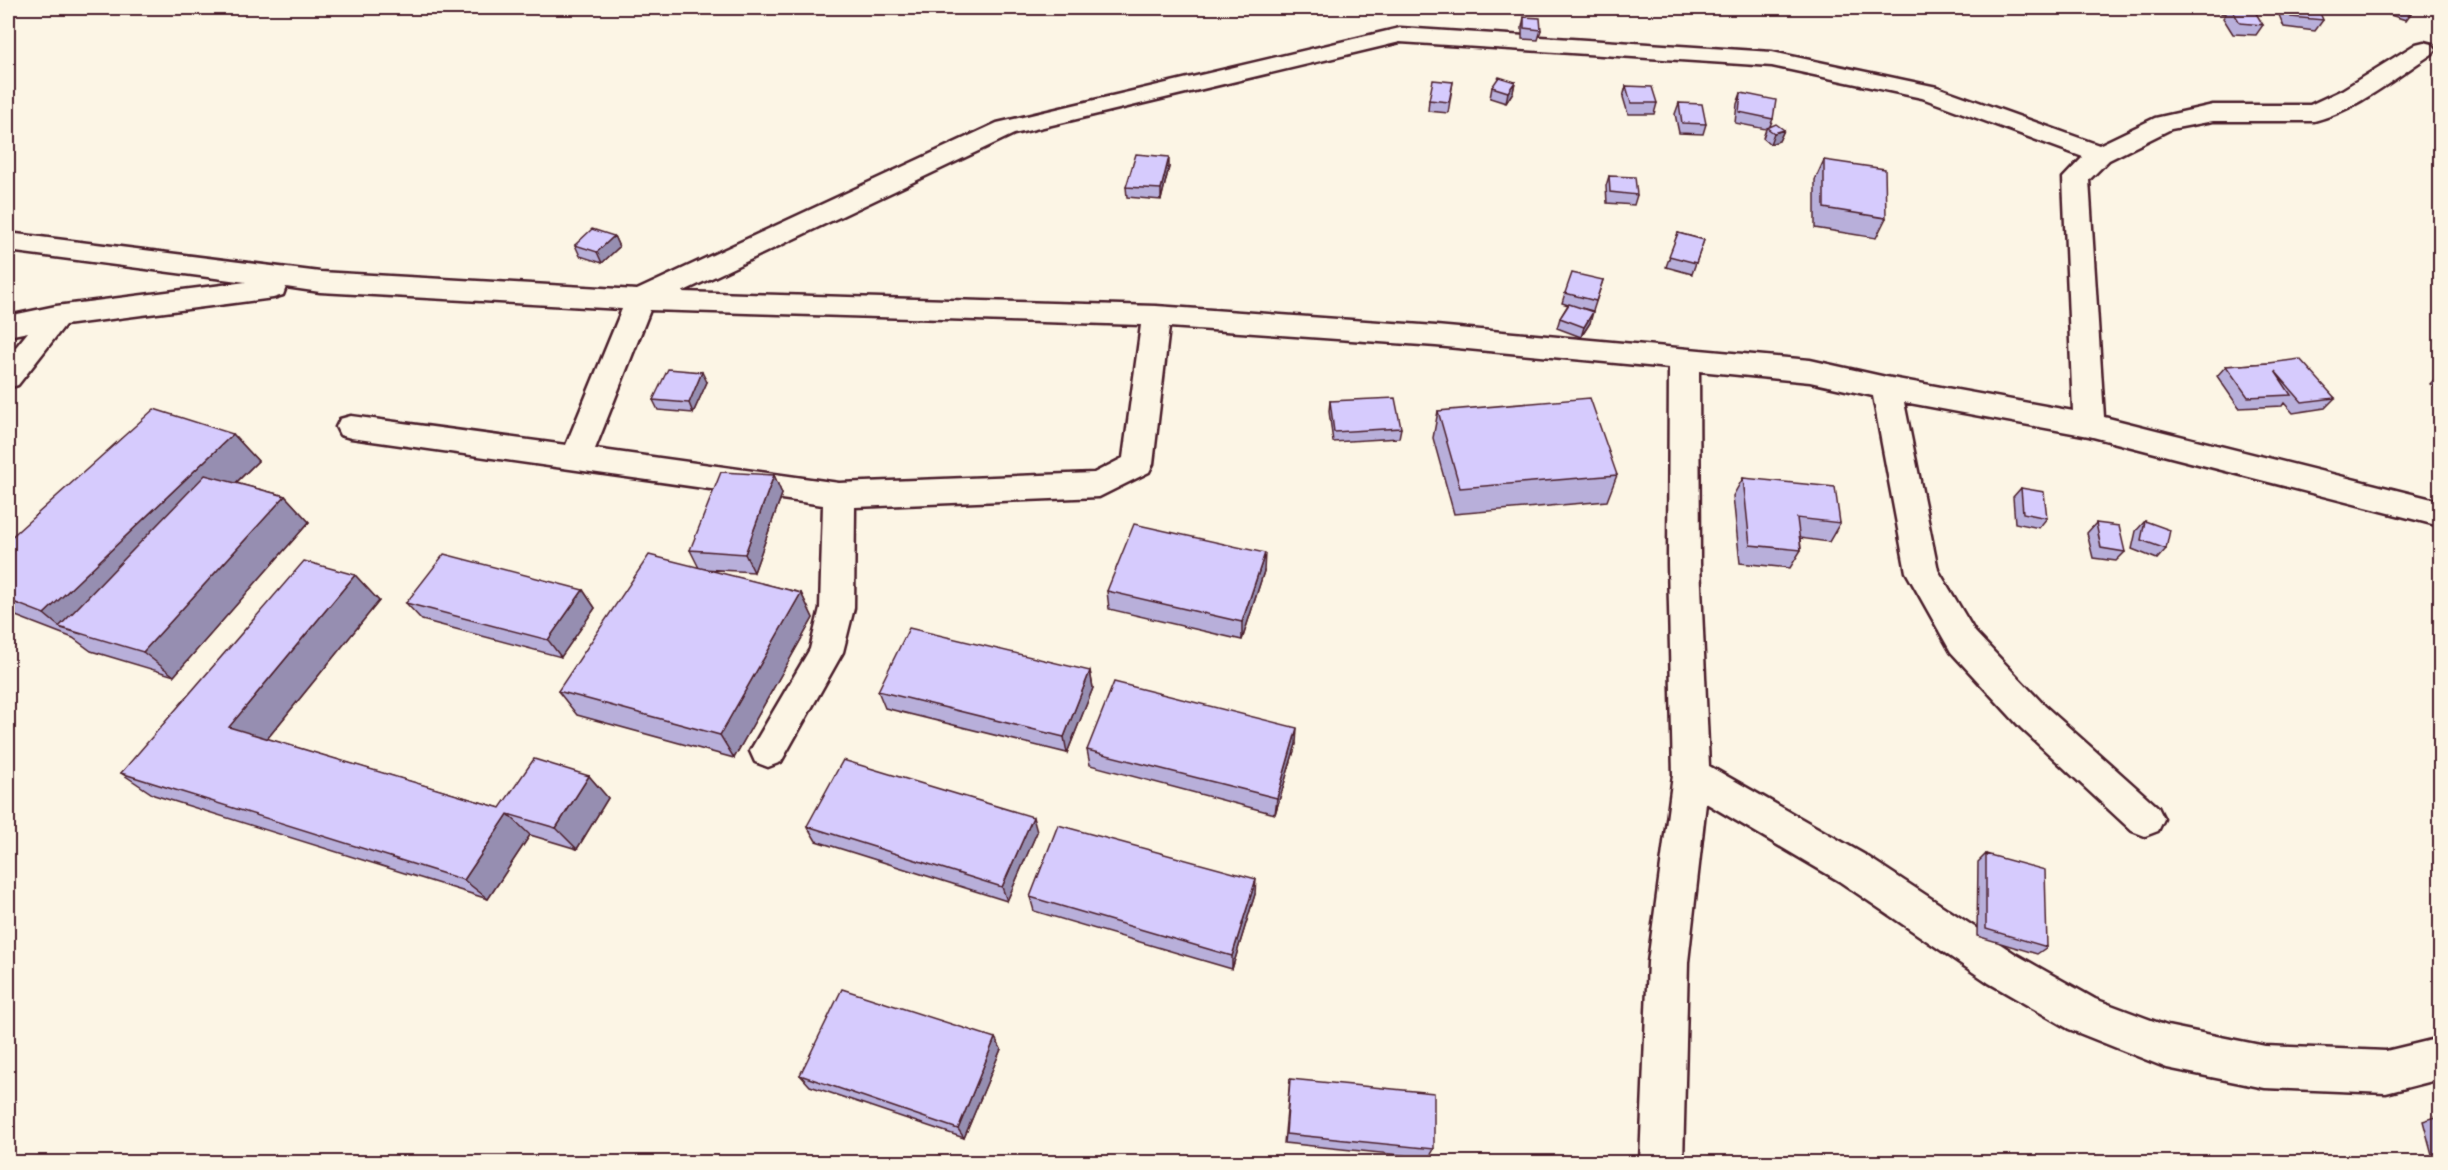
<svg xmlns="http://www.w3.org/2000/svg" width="2448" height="1170" viewBox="0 0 2448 1170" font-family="'Gochi Hand',sans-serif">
  <rect width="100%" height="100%" fill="#fcf5e5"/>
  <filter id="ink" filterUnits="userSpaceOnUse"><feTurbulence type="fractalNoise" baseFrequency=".0167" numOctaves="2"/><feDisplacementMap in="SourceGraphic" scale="12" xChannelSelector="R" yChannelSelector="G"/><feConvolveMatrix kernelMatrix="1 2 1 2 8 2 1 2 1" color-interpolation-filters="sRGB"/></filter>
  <g filter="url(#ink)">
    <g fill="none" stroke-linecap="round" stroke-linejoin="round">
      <g stroke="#4a1f2b" stroke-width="5">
        <path id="minor" d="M1400,28l372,24 165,35 162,58 56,-27 58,-13h97l32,-15 74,-46 8,-2 8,2 4,5 -4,5c-36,23 -75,56 -118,67h-101l-42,8 -62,31 -20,20 15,237 336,84v25l-351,-90 -185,-34 34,168 37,62 70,74 113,101 6,12 -6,12 -13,5 -13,-5 -111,-103 -70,-76 -45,-80 -33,-176 -63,-14 -111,-11 1,193 9,202 156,89 152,100 78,44 72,27 98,20 121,5 54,-13v41l-54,14 -121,-5 -98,-20 -98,-39 -80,-46 -150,-102 -133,-78 -18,159 -5,200h-43l8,-200 25,-187 -5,-211 1,-196 -233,-22 -267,-19 -16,137 -4,8 -50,25 -244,10 -1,101 -11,44 -62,110 -13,5 -13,-5 -5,-11 60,-102 10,-41 3,-103 -472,-67 -11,-3 -4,-8 4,-8 11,-3 215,29 56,-136 -302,-17 -34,-5 -3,8 -10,3 -208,27 -47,60 -10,3v-31l20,-25 -20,4v-20l48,-10 190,-24 -238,-31v-18l312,39 317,18 360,-167zM1400,42l372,24 150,32 161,59 -20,21 10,233 -187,-34 -76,-17 -374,-34 -280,-20 -474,-14 332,-158zM650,310l491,15 -18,133 -29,15 -255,10 -244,-34z"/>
      </g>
      <use href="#minor" fill="#fcf5e5" fill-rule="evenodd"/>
    </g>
    <path fill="#b8afda" stroke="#4a1f2b" stroke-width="1.5" d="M2220,8h23l20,17 -7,10 -23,-1 -10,-16 3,-4 -5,-1z
      M2285,8h25l13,12 -8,11 -31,-4 -5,-12z
      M2383,8h32l-9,12 -25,-8z
      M1524,17l17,13 -3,10 -16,-1v-12z
      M1453,82l-5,31 -20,-2 1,-11z
      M1515,82l-2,10 -7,11 -16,-5 2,-11z
      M1626,86l31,17 -3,11h-26l-5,-17z
      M1741,93l32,26 -3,7 14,4 -5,11 -9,3 -7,-6 3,-9 -31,-6 2,-19z
      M1679,103l27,21 -3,10 -24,-1 -4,-19z
      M1824,160l62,58 -10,20 -61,-10v-48z
      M1169,167l-8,33 -34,-3 -1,-10z
      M1609,176l28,19 -3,10 -27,-2 -1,-17z
      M1678,233l26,7 -12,34 -26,-7z
      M614,236l5,11 -17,16 -22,-7 -5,-11z
      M1603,280l-10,31 -12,-3 9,15 -9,14 -24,-9 3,-10 8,-13 -6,-2 3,-10z
      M2269,363l66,35 -10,10 -32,5 -9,-10 -2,3 -43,2 -22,-32 9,-10z
      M2440,374v17l-10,-7z
      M707,382l-14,31 -35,-3 -5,-10z
      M1330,401l71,27 -2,10 -66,4 -4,-31z
      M1438,411l179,64 -10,26 -153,13 -21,-76z
      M233,434l25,27 -22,22 49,13 24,26 -135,154 -83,-25 -18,-13 -65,-25v-73z
      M774,475l8,19 -28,78 -51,-3 98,24 12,25 -79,140 -157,-43 -19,-24 141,-123 -9,-18z
      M1743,478l97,45 -11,19 -29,-4 1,12 -11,18 -50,-5 -7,-67z
      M2021,488l26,30 -8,10 -24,-5 -2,-26z
      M2145,521l21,28 -9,10 -25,-10 4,-18z
      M2096,523l29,29 -9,9 -23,-3 -6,-25z
      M1264,571l-22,69 -133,-31 -2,-18z
      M355,575l24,26 -112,138 233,69 89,-32 19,22 -31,51 -47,-14 -42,64 -334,-104 -33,-22z
      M583,590l12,18 -34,49 -139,-37 -16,-17z
      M1090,671l3,17 -26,65 -182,-45 -7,-17z
      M1296,744l-21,70 -185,-49 -3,-15z
      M807,826l230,6 -30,69 -191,-60z
      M1986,854l61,93 -10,7 -60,-18 1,-74z
      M1255,894l-23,75 -198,-58 -4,-14z
      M995,1038l6,11 -37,89 -154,-52 -10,-11z
      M1290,1079l144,70 -5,9 -145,-15z
      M2439,1116l1,1v42l-7,-1 -10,-37z"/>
    <path fill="#968eb1" stroke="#4a1f2b" stroke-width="1.5" d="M1515,82l-2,10 -7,11 2,-11z
      M1784,130l-5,11 -9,3 4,-11z
      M1169,157v10l-8,33v-11z
      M614,236l5,11 -17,16 -5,-11z
      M1593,312l-3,11 -9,14 3,-10z
      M702,372l5,10 -14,31 -4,-10z
      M233,434l25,27 -177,173 -20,-6 -17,-14z
      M774,475l8,19 -28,78 -9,-18z
      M285,496l24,26 -135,154 -31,-24z
      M1265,553l-1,18 -22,69v-18z
      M355,575l24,26 -121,149 -29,-23z
      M583,590l12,18 -34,49 -13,-17z
      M801,593l12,25 -79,140 -14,-23z
      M1090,671l3,17 -26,65 -3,-16z
      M1297,728l-1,16 -21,70 2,-16z
      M589,776l19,22 -31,51 -21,-21z
      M508,814l22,21 -42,64 -24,-19z
      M1033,817l4,15 -30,69 -5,-14z
      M1256,879l-1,15 -23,75v-13z
      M995,1038l6,11 -37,89 -6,-9z"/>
    <path fill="#d6cbfd" stroke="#4a1f2b" stroke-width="1.5" d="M2231,8h22l10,17 -23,-2z
      M2288,8h30l5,12 -32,-3z
      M1524,17l16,1 1,12 -17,-2z
      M1499,77l16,5 -7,10 -16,-5z
      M1433,80l20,2 -4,20 -20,-2z
      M1626,86l26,1 5,16h-26z
      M1741,93l35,7 -3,19 -34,-7z
      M1679,103l23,1 4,20 -24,-1z
      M1776,124l8,6 -10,3 -7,-5z
      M1136,154l33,3 -8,32 -35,-2z
      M1824,160l61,9 1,49 -62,-10z
      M1609,176l26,1 2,18 -27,-3z
      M592,229l22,7 -17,16 -22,-7z
      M1678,233l26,7 -8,23 -27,-7z
      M1572,273l31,7 -7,21 -31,-8z
      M1569,304l24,8 -9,15 -24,-9z
      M2300,359l35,39 -33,4 -27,-31 16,24 -43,2 -22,-31 43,-3z
      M668,369l34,3 -13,31 -36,-3z
      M1395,398l6,30 -67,4 -4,-31z
      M1590,398l27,77 -157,13 -22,-77z
      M154,409l79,25 -189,180 -36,-14v-60z
      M721,472l53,3 -29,79 -55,-4z
      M205,475l80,21 -142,156 -84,-25z
      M1743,478l92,9 5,36 -43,-5 4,32 -51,-5z
      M2021,488l23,4 3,26 -24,-5z
      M2145,521l25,9 -4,19 -25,-9z
      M2096,523l23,3 6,26 -24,-4z
      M1134,524l131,29 -23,69 -135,-31z
      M444,554l139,36 -35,50 -142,-37z
      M649,555l152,38 -81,142 -162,-44z
      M304,561l51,14 -126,152 271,81 34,-49 55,17 -33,52 -48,-14 -44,66 -343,-107z
      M909,628l181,43 -26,66 -186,-46z
      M1114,682l183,46 -20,70 -190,-48z
      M843,760l190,57 -31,70 -195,-61z
      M1058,825l198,54 -24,77 -202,-59z
      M1986,854l59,16 2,77 -61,-18z
      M842,989l153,49 -37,91 -158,-54z
      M1290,1079l144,14v56l-148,-15z
      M275,1157l92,5h-94z"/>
  </g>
  <rect width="2448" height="1170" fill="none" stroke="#fcf5e5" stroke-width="30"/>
  <rect x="15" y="15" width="2418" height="1140" fill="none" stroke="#4a1f2b" stroke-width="2" filter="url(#ink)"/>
</svg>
